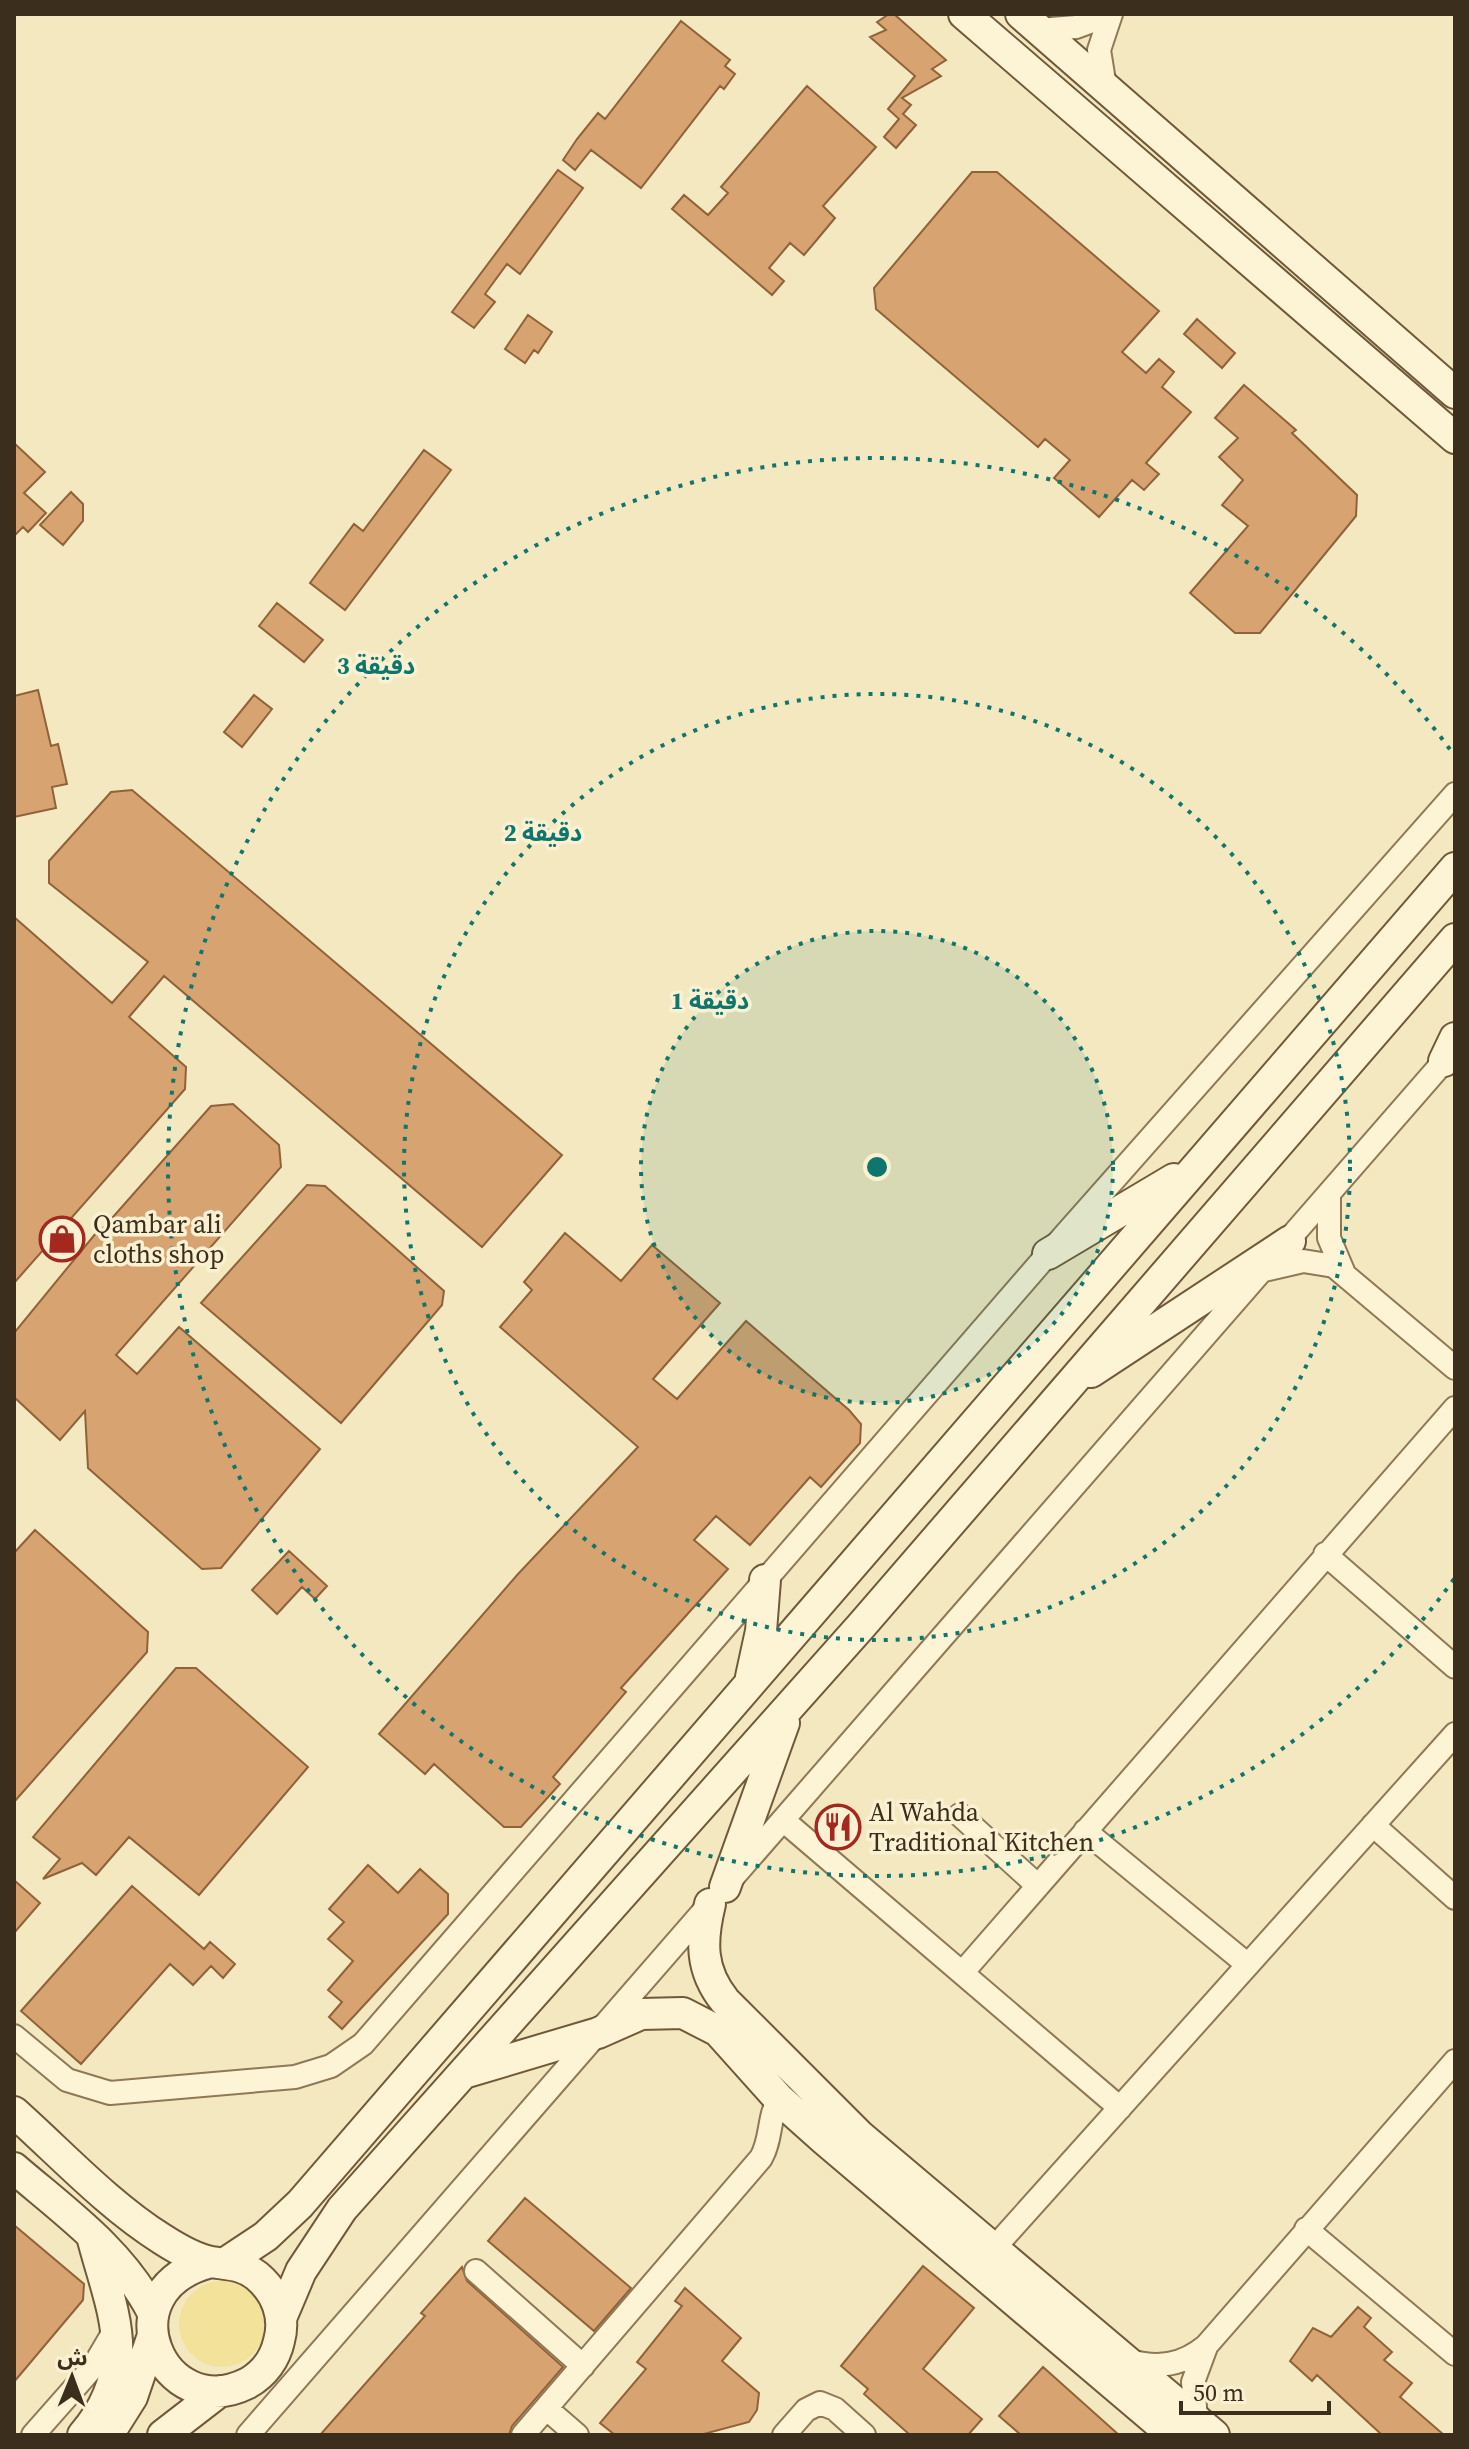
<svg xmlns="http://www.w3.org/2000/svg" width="1469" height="2449" viewBox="0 0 1469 2449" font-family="'Source Serif 4','Noto Sans Arabic',serif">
  <rect width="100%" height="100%" fill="#f3e8c0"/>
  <path fill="#f2e29a" d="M179 2324a43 43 0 1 1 86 0a43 43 0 1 1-86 0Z"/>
  <path fill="#d6a371" stroke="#916238" stroke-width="2" d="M889,14h5l52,46 -14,9 9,7 -39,22 9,7 -8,9 13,11 -20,23 -12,-11 15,-18 -11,-10 27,-33 -45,-39 16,-7 -9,-8z
    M681,21l49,39 -5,6 10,8 -11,15 -4,-3 -79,102 -50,-38 -16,20 -12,-10 14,-21 21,-26 7,6z
    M807,86l69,61 -53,59 12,12 -20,24 -11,13 -14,-12 -21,25 15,13 -12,14 -100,-86 12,-14 24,20 20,-22 -7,-6z
    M558,170l25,18 -63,86 -13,-10 -22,30 10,8 -21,26 -22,-16z
    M972,172h25l162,139 -37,41 24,21 13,-14 15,13 -12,15 29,25 -45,51 13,11 -15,16 -12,-10 -33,37 -45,-39 16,-18 -25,-21 -7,8 -162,-138 -2,-21z
    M528,315l24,17 -14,21 -4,-3 -9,13 -20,-14z
    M1197,319l38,34 -13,15 -38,-34z
    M1244,385l52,45 -4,3 65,62 -1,21 -96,117h-25l-45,-40 58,-67 -26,-21 21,-25 -24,-23 19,-19 -23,-20z
    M14,443l31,29 -21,21 22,20 -18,19 -5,-5 -9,9z
    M424,450l27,20 -106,140 -35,-27 44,-59 9,7z
    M71,492l12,12v17l-20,24 -23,-20z
    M277,603l46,37 -19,22 -45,-36z
    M38,690l13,56 7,-2 9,40 -15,3 4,21 -42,9v-121z
    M254,695l18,14 -30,38 -18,-15z
    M132,790l430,365 -80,92 -318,-271 -35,41 57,50 -1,22 -171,194v-366l98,86 36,-41 -99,-79v-22l62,-69z
    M233,1104l46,41 2,22 -165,188 21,19 42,-47 141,122 -99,119 -19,1 -114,-101 -3,-57 -25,29 -46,-43v-64l82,-100 2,1 113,-128z
    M307,1185l18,1 119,105 -2,14 -101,118 -140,-120z
    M565,1233l56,48 31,-36 68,58 -67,76 24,20 69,-78 103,89 12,14 -1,19 -39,44 -11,-10 -60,68 -34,-29 -22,24 34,29 -107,119 5,4 -73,85 7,7 -39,43h-17l-70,-63 -9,10 -46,-40 139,-160 120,-127 -138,-120 32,-37 -8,-8z
    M35,1530l113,102 -1,20 -133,150v-249z
    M289,1551l38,35 -12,13 -13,-12 -25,27 -25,-24z
    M176,1668h20l112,99 -109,128 -70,-58 -33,38 -14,-12 -39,16 17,-20 -27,-22z
    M368,1865l30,28 22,-24 28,25v20l-106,115 -13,-12 13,-15 -14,-12 25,-29 -25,-22 16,-17 -15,-13z
    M14,1880l26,23 -26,30z
    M132,1886l72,63 6,-7 25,22 -12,14 -12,-12 -18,19 -23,-21 -89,100 -60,-53z
    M525,2198l106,90 -37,43 -106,-90z
    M14,2225l70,59 -1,16 -69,82z
    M923,2266l51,42 -51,61 59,50 -14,16h-58l-46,-41 4,-5 -27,-23z
    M462,2267l5,14 96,86 -51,59 -3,9h-189l105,-119 -4,-3z
    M685,2288l56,50 -19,23 37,32 -2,17 -8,12 -49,13h-85l-15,-12 46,-54 -9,-7 45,-56 -7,-5z
    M1358,2307l13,11 -7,9 28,25 -8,8 28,23 -12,14 44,38h-62l-65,-60 -5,6 -22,-20 23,-33 18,9z
    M1043,2367l76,68h-98l-22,-19z"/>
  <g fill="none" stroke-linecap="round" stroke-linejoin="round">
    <g stroke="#8f7856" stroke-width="26">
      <path id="street" d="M1039,30l37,-3 35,-13
        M1105,87l-6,-37 12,-36
        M1329,1195v43l14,33
        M1264,1270l39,-9 31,5 121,102
        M1325,1554l130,113
        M960,1815l78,71
        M783,1820l337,288
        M1373,1825l82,73
        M1085,1831l163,134
        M734,1876l719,-825
        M962,1973l493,-565
        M14,2036l53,44 43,13 185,-16 36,-11 32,-22 685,-790 407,-460
        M1306,2229l149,125
        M995,2247l460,-513
        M476,2271l107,95
        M1130,2361c29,8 53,4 76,-15l249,-285
        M547,2409l30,26
        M1196,2419l-3,-37 13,-35
        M33,2435l60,-68 23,-39
        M248,2435l461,-530
        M523,2435l238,-277c11,-19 7,-41 18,-59
        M784,2435l22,-25 14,-7 15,6 29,26"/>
    </g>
    <g stroke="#705939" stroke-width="34">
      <path id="secondary" d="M964,14l491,424
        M1021,14l434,379
        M1444,1061l11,-23
        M1048,1254l126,-75
        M1091,1372l199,-131
        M751,1677l10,-46 4,-51
        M725,1887l59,-164
        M710,1904c-9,37 -10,66 15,97l135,135 354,299
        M464,2073l134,-40 43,-19 42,-1 35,18 61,68 46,41 348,295
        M14,2112c47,42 94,93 148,127 14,9 33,20 49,23 18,3 31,2 46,14 19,16 29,40 22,65 -4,18 -15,33 -31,42 -85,43 -146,-93 -37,-121
        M14,2168c50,43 107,83 138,143
        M227,2262l39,-26 34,-32 1155,-1336
        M282,2316l19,-45 41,-62 520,-584 593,-686
        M83,2435c59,-69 28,-125 9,-199
        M108,2435l24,-38 20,-59
        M163,2435l57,-44"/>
    </g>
    <use href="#street" stroke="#fdf4d5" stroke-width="22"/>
    <use href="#secondary" stroke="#fdf4d5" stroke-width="30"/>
  </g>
  <circle cx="877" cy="1167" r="236" fill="#0f766e" fill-opacity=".12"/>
  <g fill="none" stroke="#0f766e" stroke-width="4" stroke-dasharray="4 8">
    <circle cx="877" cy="1167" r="236"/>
    <circle cx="877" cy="1167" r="473"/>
    <path d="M1454 1579A709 709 0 1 1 1454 755"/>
  </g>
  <defs>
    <g id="shop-ring" transform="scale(2.3)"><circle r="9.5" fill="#f9f1d1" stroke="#a5281e" stroke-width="1.5"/><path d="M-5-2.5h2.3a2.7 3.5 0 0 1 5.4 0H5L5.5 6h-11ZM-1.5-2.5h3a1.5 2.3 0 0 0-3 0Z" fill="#a5281e"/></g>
    <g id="restaurant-ring" transform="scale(2.3)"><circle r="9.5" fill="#f9f1d1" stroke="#a5281e" stroke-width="1.5"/><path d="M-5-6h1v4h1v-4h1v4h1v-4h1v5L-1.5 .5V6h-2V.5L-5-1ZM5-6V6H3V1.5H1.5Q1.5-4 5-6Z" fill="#a5281e"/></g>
  </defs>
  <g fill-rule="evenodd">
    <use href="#shop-ring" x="62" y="1239"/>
    <use href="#restaurant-ring" x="838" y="1827"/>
  </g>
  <g text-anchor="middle" stroke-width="7" stroke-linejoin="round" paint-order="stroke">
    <g font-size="26" fill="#3c2e1c" stroke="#f9f1d1" text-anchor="start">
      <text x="93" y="1233">Qambar ali<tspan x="93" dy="30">cloths shop</tspan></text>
      <text x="869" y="1821">Al Wahda<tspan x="869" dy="30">Traditional Kitchen</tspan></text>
    </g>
  </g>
  <circle cx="877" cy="1167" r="12" fill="#0f766e" stroke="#f9f1d1" stroke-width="4"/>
  <g font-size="24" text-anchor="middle" font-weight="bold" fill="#0f766e" stroke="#f9f1d1" stroke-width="7" stroke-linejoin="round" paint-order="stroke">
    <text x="376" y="674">3 دقيقة</text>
    <text x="543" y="841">2 دقيقة</text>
    <text x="710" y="1009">1 دقيقة</text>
  </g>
  <rect width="1469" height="2449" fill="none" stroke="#3c2e1c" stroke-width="32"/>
  <g transform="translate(72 2377) rotate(1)" stroke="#f9f1d1" stroke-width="6" paint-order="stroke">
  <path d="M0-6L14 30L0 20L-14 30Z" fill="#3c2e1c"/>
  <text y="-12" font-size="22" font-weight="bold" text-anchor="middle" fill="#3c2e1c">ش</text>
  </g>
  <path d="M1181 2401v12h148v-12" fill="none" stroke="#3c2e1c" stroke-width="4"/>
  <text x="1193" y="2401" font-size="24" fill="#3c2e1c" stroke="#f9f1d1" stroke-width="6" paint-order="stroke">50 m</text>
</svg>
